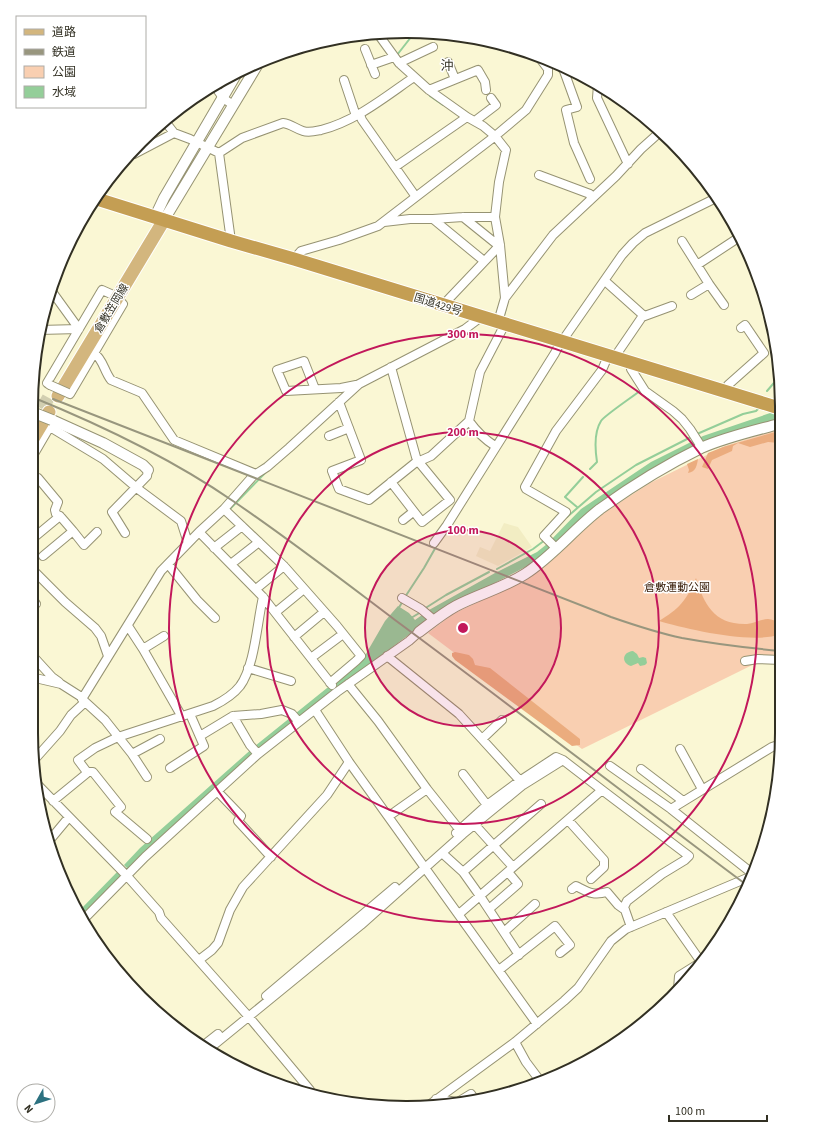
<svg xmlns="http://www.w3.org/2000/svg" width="813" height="1139" viewBox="0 0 813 1139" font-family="'Source Sans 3','Noto Sans JP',sans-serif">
  <rect width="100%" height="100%" fill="#faf7d4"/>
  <path fill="#f2edc3" d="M504,523l14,4 14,20 -34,19 -22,-10 4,-9 10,4z"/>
  <path fill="#f9cfb1" d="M779,429l2,222 -199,98 -154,-116 25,-19 76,-36 21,-17 52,-47 48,-31 75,-37z"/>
  <path fill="#ebac7e" d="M779,431v12l-11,-1 -18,5 -12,-4 -5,3 -1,5 -20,9 -4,9 -6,-2 6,-14 15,-6z
    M698,459c-1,6 -2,13 -10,14l1,-3 -2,-6z
    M696,578c8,26 18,47 51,46 7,-1 15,-5 21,-5 4,0 9,3 12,3v12c-25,11 -94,-5 -121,-13 20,-12 28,-21 37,-43z
    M455,652l14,3 4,4 2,6 15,3 90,71v6l-8,1 -117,-86 -3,-4v-3z"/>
  <path fill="#94ce99" d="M779,410v9l-24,6 -48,16 -149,102 -25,20 -94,49 -101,76 -209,182 -5,-5 16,-17 115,-102 108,-87 22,-38 13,-15 11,7 6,7 14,-10 66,-37 42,-21 10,-8 34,-35 70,-47 52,-26z
    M633,651l4,3 2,4 4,-1 3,1 1,5 -2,2 -5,1 -2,-3 -7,3c-10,-3 -9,-14 2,-15z
    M118,871l3,3v4l-38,38 -3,-6z"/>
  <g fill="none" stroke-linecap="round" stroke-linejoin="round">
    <path stroke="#94ce99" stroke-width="2" d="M397,55l18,-23
      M430,96l13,9
      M504,315l2,-7
      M767,391l12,-14
      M697,434l46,-20 13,-3 2,-2
      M590,469l7,-7c-2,-13 -3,-30 4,-41 4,-6 33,-25 40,-31l1,1
      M577,507l-12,-10 18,-20
      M229,510l37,-38
      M567,517l29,-25 40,-27 57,-29
      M497,569l36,-20 12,-9
      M405,597l19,-29 13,-23
      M398,609l5,-8
      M424,609l22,-14 43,-23
      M411,618l10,-6"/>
    <path stroke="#d2cfb1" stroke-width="13" stroke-dasharray="13 6" stroke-linecap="butt" d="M42,409l9,-16"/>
    <g stroke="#969373" stroke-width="10">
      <path id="minor" d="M378,34l21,29 30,27 38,27 16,9 12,10 11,14 -7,32 -4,35 5,28 5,53 -7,24
        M365,49l10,25
        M448,62l7,17
        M399,63l34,-16
        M371,65l23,-8
        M560,65l4,6 13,36 -11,3 8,33 16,36
        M344,80l12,36
        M214,85l9,13 10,7
        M598,85l-1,13 31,66
        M429,90l49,-20 7,12 1,8
        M360,115l2,5 54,77
        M164,120l10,13 16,6 29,14
        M475,121l21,-16 -5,-7
        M219,153l23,-15 41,-15c8,1 13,6 20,8 6,2 13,0 18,-1 35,-9 64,-33 93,-53
        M219,153l12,88
        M134,154l40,-21
        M395,167l72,-50
        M539,175l51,19 1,5
        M463,217l36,29
        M433,219l30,-2h32
        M384,222l26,-3h23l51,42
        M682,241l27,43 15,21
        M294,259l7,-8 38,-11 39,-14 116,-89 32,-27 22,-35v-6l-9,-12
        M697,265l41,-27
        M605,281l38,34
        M53,293l26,36
        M691,295l18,-11
        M505,298l48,-63 63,-59 25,-27 19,-17
        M443,305l57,-60
        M39,330l40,-1
        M94,353c9,6 10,18 17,27l31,13 32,47 82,34
        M614,358l28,-41 30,-11
        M632,363l-1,6 14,22 28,20 9,8 8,10 12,19
        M391,367l25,90 2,4 32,39 -28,22 -31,-40
        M50,385l-3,-2 55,-93 9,4
        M315,389l-11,-28 -27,9 9,21 55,-3 15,-3
        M726,392l2,-7 36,-32 -19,-28 -4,3
        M68,393l2,1 53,-90 -6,-6
        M339,402l22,58 -29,11 7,18 30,11 46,-37 16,-7 38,-35
        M50,427l53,32 35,30 43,32 7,22
        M329,436l20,-8
        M495,446c-11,-7 -18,-14 -26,-25l11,-49 25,-48
        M31,459l21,-36
        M38,478l20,24 -3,8 1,4 4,2 13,15 -30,25
        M224,509l60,57 53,60 24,30 -5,5 -26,22
        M403,520l10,-8
        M73,531l11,14 13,-13
        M199,532l64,65 69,88
        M125,533l-13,-21 35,-36 1,-6
        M31,540l29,-24
        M434,543l13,-18 108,-172 3,-6 64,-92 11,-12 12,-10 69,-34
        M214,548l28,-22
        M557,549l-13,-13 22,-24 -40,-23 -1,-2 31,-56 46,-61 6,-14
        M168,564l29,36 18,18
        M231,564l28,-22
        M31,568l34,34 30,26 6,8 7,20
        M256,589l28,-23
        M31,597l5,7
        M402,598l19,11 13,11
        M276,612l28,-23
        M128,626l15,23 39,68
        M294,637l30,-25
        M143,649l21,-13
        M31,654l21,23 7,5
        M387,656l72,58 64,70
        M311,658l32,-24
        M745,661l13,-2 23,1
        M248,668l43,13
        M31,677l30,7 22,14
        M348,684l30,37 49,68 36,45
        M315,710l34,52 188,262
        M233,716l28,-2 21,-4 10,4 7,8
        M200,736l33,-20 17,29 8,9
        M482,739l20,-19
        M680,749l22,40
        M132,754l28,-15
        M35,759l25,-28 11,-16 13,-12
        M610,766l61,43
        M170,768l34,-22 -14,-32
        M641,769l42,32
        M87,772h6l28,35 -6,5 32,27
        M463,774l24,31
        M147,777l-15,-23 -27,-34 -23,-21 79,-128 38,-39 25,-23 29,-33 14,-9 22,-19 70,-64 106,-55 16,-12
        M38,785l89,91 32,36 2,6 88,99 61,73
        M602,790l87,66 -4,4 -23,14 -35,27 -3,6 7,20
        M217,791l24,25 -3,5 33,36
        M53,801l33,-27 1,-2 -9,-12 17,-12 23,-11 95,-31c10,-5 20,-11 27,-20 15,-21 17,-63 23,-89
        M389,816l38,-27
        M568,820l36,40v7l-13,12
        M475,825l38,42
        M456,833l31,-28 31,-23 38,-25 7,3
        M49,841l20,-24
        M442,853l21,19 17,24 39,59
        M463,872l78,-68
        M753,874l-82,-65 101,-62 9,-3
        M572,889l4,-3c12,6 17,10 31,6l11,13 7,5
        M489,909l29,-25 -10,-12
        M666,912l33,47 5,3
        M84,919l61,-62 113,-103 79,-62 72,-51 10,-9
        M504,932l31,-28
        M199,960l13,-10 6,-7 12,-33 13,-23 84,-92 22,-33
        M499,970l56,-44 15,19 -10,8
        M678,989l1,-13 24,-15
        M266,996l129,-109
        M515,1042l11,20 15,20
        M204,1045l14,-11
        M209,1049l152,-124 102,-91 60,-49 40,-25 39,30 -143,124
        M436,1099l22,3 13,-8 4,6
        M429,1105l86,-63 49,-41 14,-13 33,-47 15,-12 126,-53"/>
    </g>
    <g stroke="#969373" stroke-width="12">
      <path id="tertiary" d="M155,217l9,-19 73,-125
        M164,220l94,-156
        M52,420l51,23 40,22 5,5
        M419,632c12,-9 24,-19 37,-26 23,-12 47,-18 69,-32 28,-18 49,-45 75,-65 32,-23 66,-44 101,-61 25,-11 52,-17 78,-24"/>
    </g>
    <g stroke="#fff" stroke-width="15">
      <path id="primary" d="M58,396l106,-176
        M31,442l18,-30"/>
    </g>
    <g stroke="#fff" stroke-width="15">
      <path id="trunk" d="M97,199l134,42 63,18 485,149"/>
    </g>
    <use href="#minor" stroke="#fff" stroke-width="8"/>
    <use href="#tertiary" stroke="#fff" stroke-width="10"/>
    <use href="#primary" stroke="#d3b67e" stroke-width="13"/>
    <use href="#trunk" stroke="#c49e53" stroke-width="13"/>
    <path stroke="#98967e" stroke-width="2" d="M32,397c69,28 140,62 201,104 56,38 109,79 162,119 119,88 235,178 353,266
      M53,399l558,218c23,8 47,16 71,21 33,6 66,10 99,13"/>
    <g stroke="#969373" stroke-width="10" stroke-linecap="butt">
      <path id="minor-bridge" d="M50,385l18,8"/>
    </g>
    <g stroke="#969373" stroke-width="12" stroke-linecap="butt">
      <path id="tertiary-bridge" d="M32,412l20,8"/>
    </g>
    <use href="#minor-bridge" stroke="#fff" stroke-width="8"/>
    <use href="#tertiary-bridge" stroke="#fff" stroke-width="10"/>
  </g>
  <circle cx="463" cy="628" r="98" fill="#c2185b" fill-opacity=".12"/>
  <g fill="none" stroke="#c2185b" stroke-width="2">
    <circle cx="463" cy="628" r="98"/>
    <circle cx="463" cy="628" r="196"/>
    <circle cx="463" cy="628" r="294"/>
  </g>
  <g text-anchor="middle" stroke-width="3" stroke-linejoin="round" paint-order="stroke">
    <g font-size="11" fill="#323023" stroke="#fff">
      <text transform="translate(438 304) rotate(17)" y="4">国道429号</text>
      <text transform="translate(111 308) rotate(-59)" y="4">倉敷笠岡線</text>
    </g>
    <g font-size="11" fill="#3c220e" stroke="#fff">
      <text x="677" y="591">倉敷運動公園</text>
    </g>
    <g font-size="13" fill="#323023" stroke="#fff">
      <text x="447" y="70">沖</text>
    </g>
  </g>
  <path d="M0 0H813V1139H0ZM406 38H407A368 368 0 0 1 775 406V733A368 368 0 0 1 407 1101H406A368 368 0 0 1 38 733V406A368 368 0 0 1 406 38Z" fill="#fff" fill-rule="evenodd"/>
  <path fill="none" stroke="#323023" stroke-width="2" d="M406 38H407A368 368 0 0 1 775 406V733A368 368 0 0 1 407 1101H406A368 368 0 0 1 38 733V406A368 368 0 0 1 406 38Z"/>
  <circle cx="463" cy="628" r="6" fill="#c2185b" stroke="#fff" stroke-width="2"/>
  <g font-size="12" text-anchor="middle" font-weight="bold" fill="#c2185b" stroke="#fff" stroke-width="3" stroke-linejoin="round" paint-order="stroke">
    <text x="463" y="338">300 m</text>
    <text x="463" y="436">200 m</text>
    <text x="463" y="534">100 m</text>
  </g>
  <rect x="16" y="16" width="130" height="92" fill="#ffffff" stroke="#adaca7"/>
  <rect x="24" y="29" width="20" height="6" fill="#d3b67e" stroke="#adaca7"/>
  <text x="52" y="36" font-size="12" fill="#323023">道路</text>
  <rect x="24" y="49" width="20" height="6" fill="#98967e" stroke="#adaca7"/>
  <text x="52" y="56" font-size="12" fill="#323023">鉄道</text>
  <rect x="24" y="66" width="20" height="12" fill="#f9cfb1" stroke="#adaca7"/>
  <text x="52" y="76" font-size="12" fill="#323023">公園</text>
  <rect x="24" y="86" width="20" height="12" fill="#94ce99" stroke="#adaca7"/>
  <text x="52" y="96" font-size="12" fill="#323023">水域</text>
  <g transform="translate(36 1103) rotate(231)"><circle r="19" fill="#ffffff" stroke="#adaca7"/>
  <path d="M0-3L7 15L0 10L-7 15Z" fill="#2c7180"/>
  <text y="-6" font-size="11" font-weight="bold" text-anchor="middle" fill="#323023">N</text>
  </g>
  <path d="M669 1115v6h98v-6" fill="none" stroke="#323023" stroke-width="2"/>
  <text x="675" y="1115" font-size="12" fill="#323023" stroke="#ffffff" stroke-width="3" paint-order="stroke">100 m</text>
</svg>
